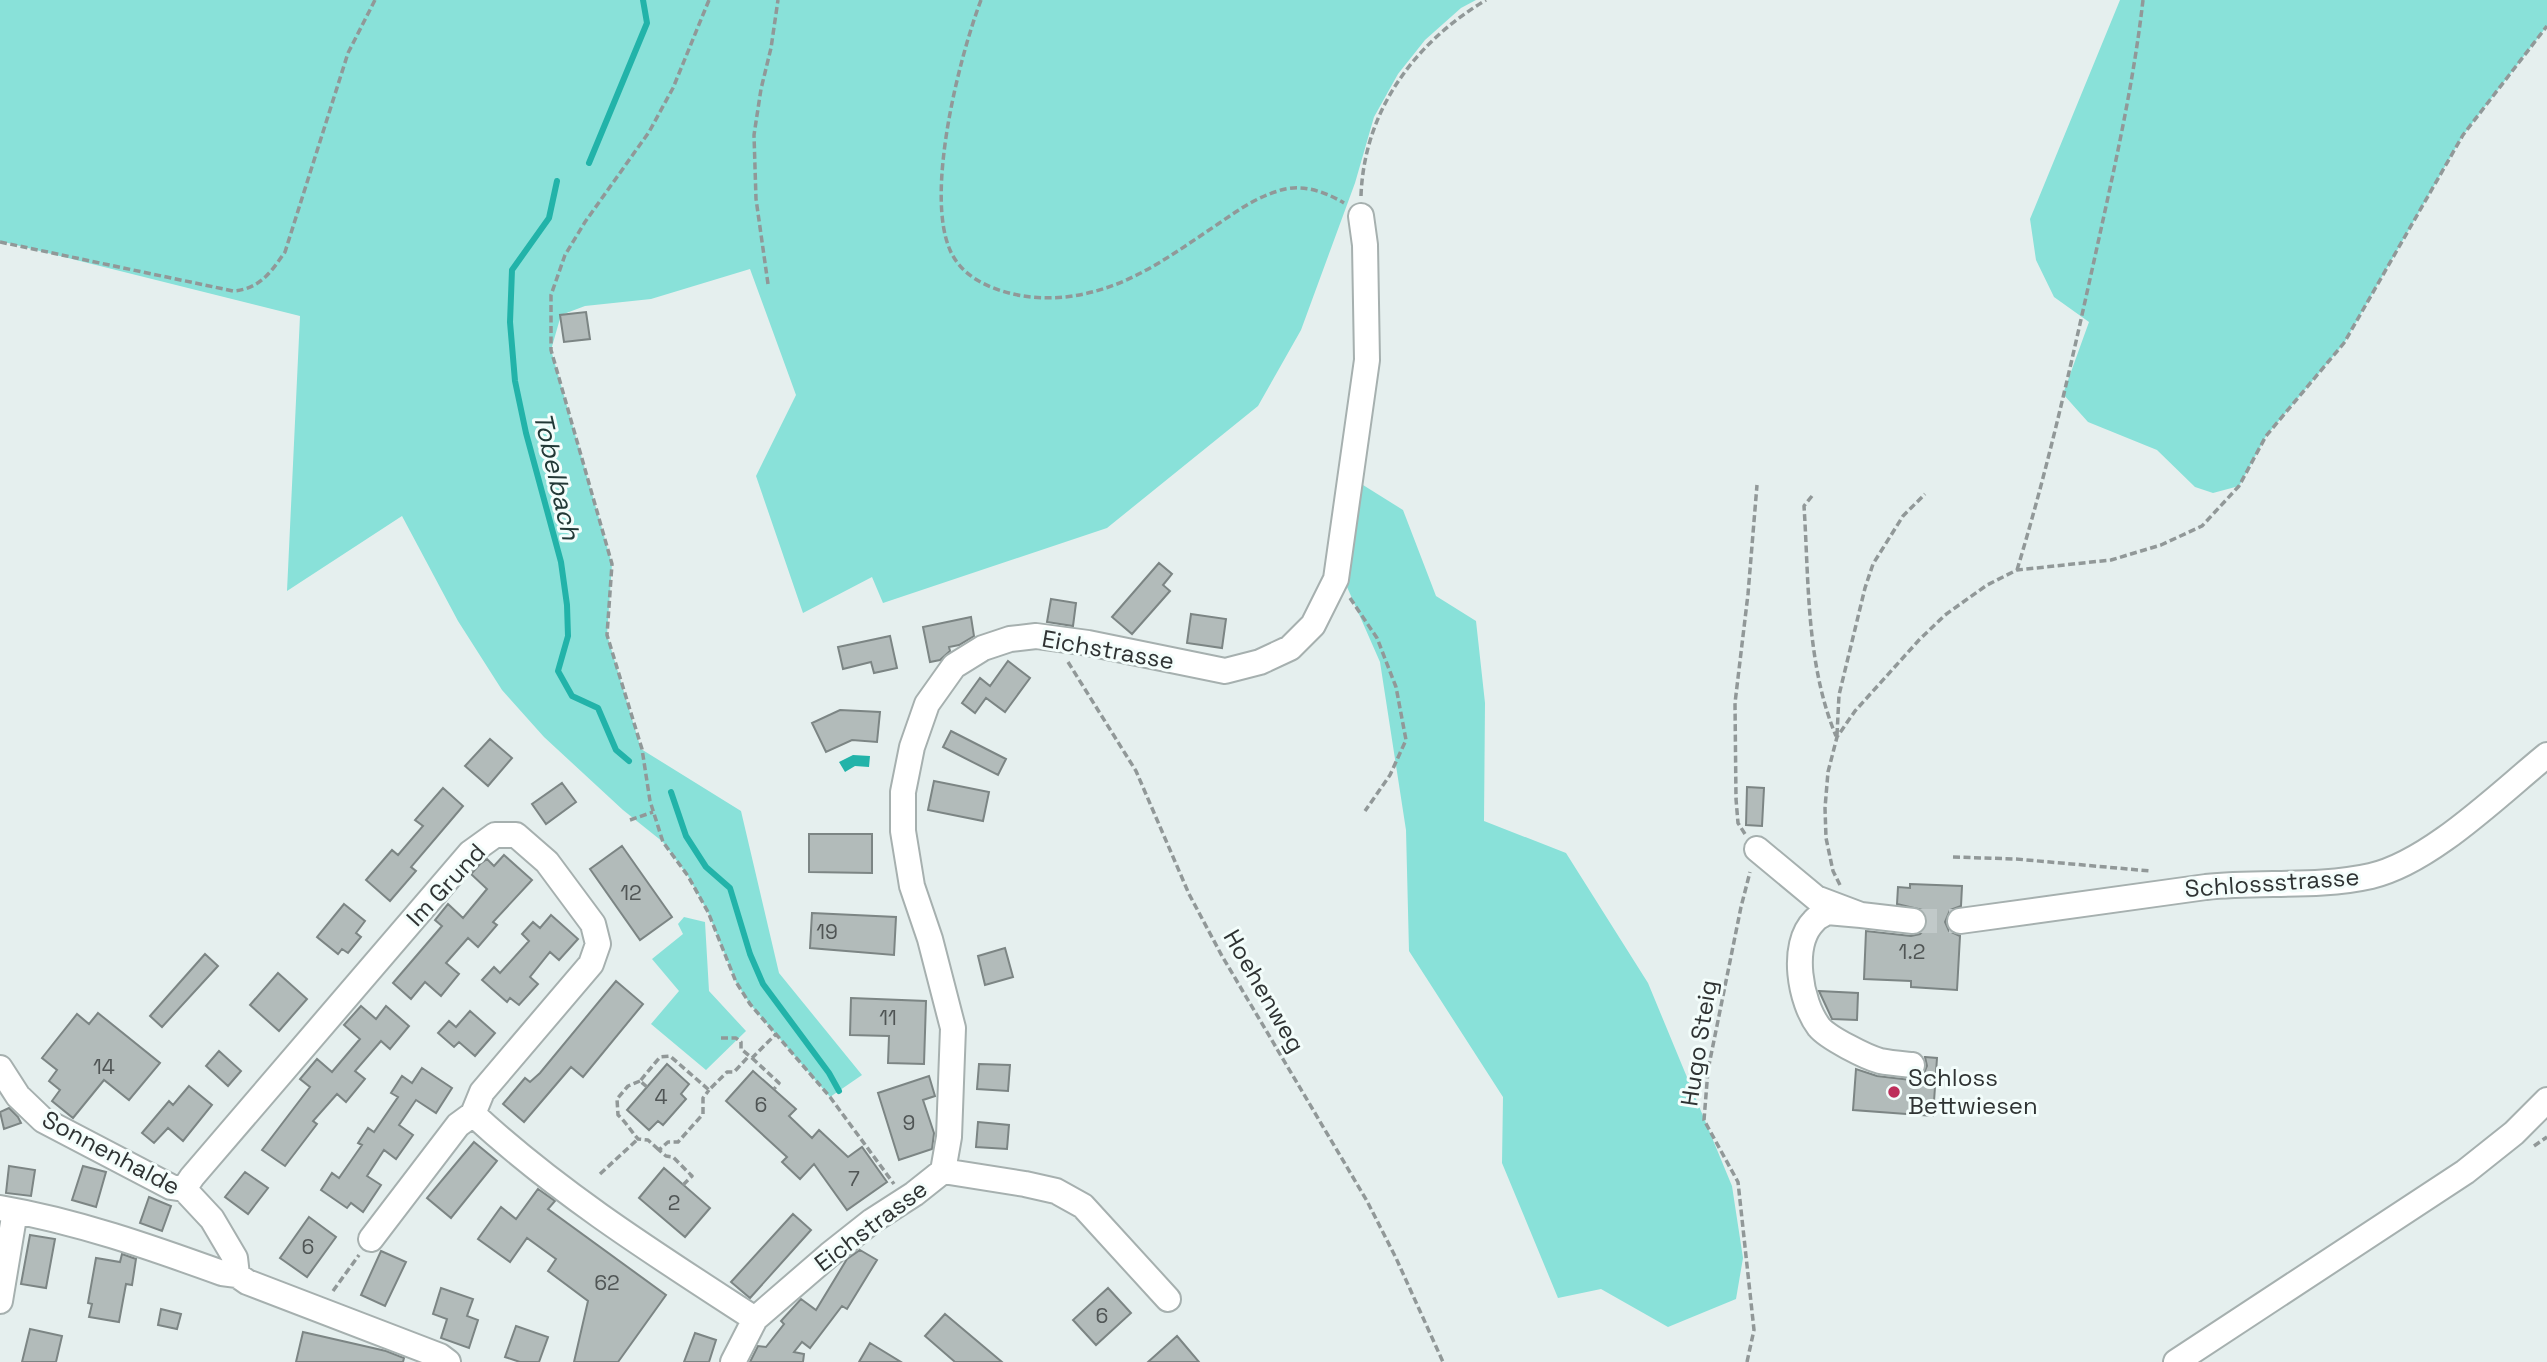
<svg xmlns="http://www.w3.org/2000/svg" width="2547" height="1362" viewBox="0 0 2547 1362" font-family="'Space Grotesk',sans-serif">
  <rect width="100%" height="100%" fill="#e5efee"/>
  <path fill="#89e1d9" d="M0,0h1476l-15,8 -36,32 -27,34 -24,43 -19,66 -54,147 -43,76 -151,122 -224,75 -11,-26 -69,36 -47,-137 40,-81 -46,-126 -99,30 -66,7 -24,9 -10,35 61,214 -5,71 34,114 100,62 38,162 83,102 -32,22 -80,-93 -14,-22 -28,-70 -20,-36 -25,-34 -40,-32 -79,-73 -42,-47 -44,-69 -56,-105 -115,75 13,-275 -300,-75z
    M2120,0h427v26l-84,109 -119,208 -78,93 -27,50 -26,7 -18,-6 -38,-37 -69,-28 -25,-28 26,-72 -35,-25 -18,-37 -6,-41z
    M1355,480l48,30 33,86 40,25 9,82 -1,118 82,32 82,130 84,203 11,72 -7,41 -68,28 -67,-38 -43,9 -56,-135 1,-66 -94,-146 -3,-121 -26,-168 -40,-91z
    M684,917l21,5 4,69 37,40 -40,39 -55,-46 28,-33 -27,-32 31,-25 -5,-10z"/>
  <path fill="#22b3a9" d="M853,755l17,1 -1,11 -14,-1 -10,6 -6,-10z"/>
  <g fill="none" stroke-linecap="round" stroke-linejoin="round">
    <path stroke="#22b3a9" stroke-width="6" d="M589,163l58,-140 -4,-23
      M557,181l-8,37 -37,52 -2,52 5,59 11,52 35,129 6,43 1,31 -10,35 14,25 26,12 18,42 13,11
      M671,792l15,44 20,31 24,21 20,66 13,30 66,89 10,18"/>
  </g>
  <path fill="#b2bbba" stroke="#7c8584" stroke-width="2" d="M586,312l4,27 -26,3 -4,-27z
    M1159,563l13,11 -9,11 7,6 -38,43 -20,-17z
    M1051,599l25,4 -3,23 -26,-4z
    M1191,614l35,5 -4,29 -35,-5z
    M971,617l3,19 -15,9 -10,2 1,4 -10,9 -10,2 -7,-35z
    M890,636l7,32 -23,5 -3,-11 -28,7 -5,-22z
    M1008,661l22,17 -25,34 -19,-14 -11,15 -13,-10 18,-25 10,8z
    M840,710l40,2 -3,30 -25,-2 -26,12 -14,-29z
    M951,731l55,28 -8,16 -55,-28z
    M490,739l22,19 -24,28 -23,-20z
    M934,781l55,11 -6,29 -55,-11z
    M562,783l14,19 -30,22 -14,-20z
    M1747,787l17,1 -2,38 -16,-1z
    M443,788l20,18 -52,61 5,4 -26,30 -24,-21 26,-30 6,5 25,-29 -8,-6z
    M809,834h63v39l-63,-1z
    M622,846l50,71 -32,23 -50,-71z
    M504,855l28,25 -39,42 4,3 -19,22 -10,-9 -22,25 13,11 -18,22 -16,-14 -14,17 -18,-16 49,-57 -7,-6 13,-16 15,14 24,-29 -16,-15 9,-10 7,-5 7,7z
    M1910,884l52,2 -1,20 -11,4 -5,12 4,9 11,5 -3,54 -46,-3v-6l-47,-2 2,-48 45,5 9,-2 5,-5 2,-13 -5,-6 -25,-6 1,-17 12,1z
    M344,904l21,17 -9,12 5,4 -13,16 -6,-4 -4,5 -21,-17z
    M812,913l84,4 -2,38 -84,-7z
    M551,915l27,24 -19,21 -9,-8 -20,25 8,7 -19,21 -9,-7 -3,4 -25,-22 12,-13 6,6 29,-32 -7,-7 11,-12 7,6z
    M1005,948l8,29 -28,8 -7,-29z
    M205,954l13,12 -56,61 -12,-11z
    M278,973l29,26 -28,32 -29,-26z
    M616,981l27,23 -60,73 -12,-10 -47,55 -21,-18 22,-26 5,4 10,-9z
    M1819,991l39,2 -1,27 -25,-1z
    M851,998l75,3 -2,63 -36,-1 1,-27 -39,-1z
    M361,1006l15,13 10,-13 23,20 -19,23 -9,-8 -26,30 10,8 -19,23 -9,-8 -24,27 4,3 -32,42 -23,-16 48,-63 -10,-8 17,-20 15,13 28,-33 -16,-14z
    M470,1011l25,22 -20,23 -16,-14 -5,5 -16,-14 11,-12 7,6z
    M98,1013l62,50 -31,37 -25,-20 -31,38 -21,-17 8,-11 -11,-9 8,-11 -15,-12 35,-44 12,10z
    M219,1051l22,20 -13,15 -22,-20z
    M1925,1057l12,1 -4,58 -80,-6 3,-41 21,7 34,4 8,-2 5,-5 3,-7z
    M667,1064l22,20 -8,10 5,5 -23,26 -5,-4 -9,9 -22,-20z
    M979,1064l31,1 -2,26 -31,-2z
    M422,1068l30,20 -16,25 -20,-13 -17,25 14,10 -17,24 -12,-9 -17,26 14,9 -18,27 -12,-9 -4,5 -26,-18 11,-17 7,5 23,-33 -4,-2 10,-15 6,4 24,-35 -7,-4 11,-17 10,7z
    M753,1071l43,38 -7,7 23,22 7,-8 29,27 14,-10 25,35 -40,28 -33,-46 -14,15 -18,-17 5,-5 -61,-56z
    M929,1076l6,20 -12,4 11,33 -2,16 -33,11 -21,-67z
    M189,1086l23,19 -29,36 -15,-13 -14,15 -12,-10 27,-32 4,4z
    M9,1108l9,9 3,6 -17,6 -4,-17z
    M978,1122l31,3 -2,24 -31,-2z
    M474,1142l23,19 -46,57 -24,-20z
    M9,1166l26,4 -4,26 -25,-3z
    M83,1166l23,6 -10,35 -24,-7z
    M664,1168l46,40 -25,29 -46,-39z
    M245,1172l23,16 -20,26 -23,-17z
    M538,1189l17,12 -7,8 118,86 -48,67h-44l14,-61 -40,-30 8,-12 -29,-21 -17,24 -32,-23 23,-32 15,12z
    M149,1197l22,9 -9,25 -22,-8z
    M793,1214l18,16 -61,68 -19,-16z
    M309,1217l27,20 -29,40 -27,-19z
    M30,1235l25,4 -9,49 -25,-4z
    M860,1250l17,10 -30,49 -5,-3 -32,42 -8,-6 -8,10 10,2 -1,8h-53l8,-16 8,1 18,-23 -3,-3 20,-22 15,11 31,-51z
    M381,1251l25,11 -21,44 -24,-11z
    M122,1254l14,5 -4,26 -6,-1 -7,38 -30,-5 3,-13 -4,-1 8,-45 24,4z
    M441,1288l32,11 -6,17 11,4 -9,28 -28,-10 6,-19 -14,-5z
    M1108,1288l23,25 -35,32 -23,-25z
    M161,1309l20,5 -4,15 -19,-4z
    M945,1314l57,48h-47l-30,-26z
    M516,1326l32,11 -9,25h-19l-15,-5z
    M30,1329l32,7 -6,26h-34z
    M303,1332l83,19 18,7 -1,4h-107z
    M695,1333l21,7 -7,22h-25z
    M1177,1336l22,26h-51z
    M870,1343l31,19h-42z"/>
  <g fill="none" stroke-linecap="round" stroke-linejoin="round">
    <path stroke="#c1c9c9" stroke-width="24" stroke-dasharray="24 12" stroke-linecap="butt" d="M1913,921h47"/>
    <g stroke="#a6b0af" stroke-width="28">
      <path id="minor" d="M1757,849l59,49 45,17 52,6
        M1861,915l-34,-3c-4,3 -10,5 -13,9 -24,24 -14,81 5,106 9,11 47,30 61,34 10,2 22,3 32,4
        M1960,921l246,-34c54,-6 112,1 165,-11 60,-14 129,-83 176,-121
        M0,1068l18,28 25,24 128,67 13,2 28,30 23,39 2,17
        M943,1171l82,13 31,7 27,15 85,93
        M184,1189l8,-12 278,-324 25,-18h21l31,27 46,62 5,20 -7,20 -109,128 -9,22c85,79 185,142 282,205
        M0,1208c76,13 150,39 222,65l15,2 10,7 193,74 8,6
        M371,1239l87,-114 15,-11
        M0,1301l15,-90
        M733,1362l22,-43 74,-64 43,-34 42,-27 29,-23 6,-34 4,-109 -23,-89 -18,-53 -9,-55v-39l9,-45 15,-43 27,-38 29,-18 27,-9 26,-3 52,7 137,28 35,-9 30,-14 23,-23 23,-46 31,-219 -2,-115 -4,-29
        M2176,1362l289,-190 49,-39 33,-33"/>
    </g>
    <path stroke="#919898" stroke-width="3.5" stroke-dasharray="7 3.5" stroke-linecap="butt" d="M709,0l-36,88 -24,44 -64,90 -20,33 -14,40v55l61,214 -5,71 35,114 8,52 13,41 25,34 20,36 28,70 14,22 80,93 64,87
      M981,0c-22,58 -56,193 -31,250 11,26 38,38 63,44 36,8 70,3 104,-10 37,-15 68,-38 101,-60 19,-13 37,-26 60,-33 22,-8 46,0 66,12
      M1361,196c3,-85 53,-153 125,-196
      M0,242l233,49c27,-2 38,-19 52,-39l63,-199 27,-53
      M768,284l-12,-85 -2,-64 7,-46 10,-41 7,-48
      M1812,496l-8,10c5,76 2,158 32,230
      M2017,570c31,-102 54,-205 77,-309 19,-87 39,-173 49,-261
      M1350,598l27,40 19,49 10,53 -16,35 -25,36
      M1068,662l68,109 53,123 33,62 145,245 29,57 47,104
      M1837,735l2,-40 26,-107 8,-24 30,-48 22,-22
      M630,820l23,-8
      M1745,834l-7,-11 -2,-24 -1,-96 13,-109 9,-109
      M1953,857l63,2 134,12
      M1840,885l-7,-14 -7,-33 -1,-30 3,-36 9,-35 18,-26 64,-71 26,-25 42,-30 30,-15 94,-10 50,-15 41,-19 37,-40 27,-50 78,-93 119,-208 84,-109
      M721,1038h15l5,4v7l11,9 24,-24
      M752,1058l27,25 -5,6
      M640,1081l-12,5 -11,13 1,16c8,7 12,15 20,24l10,1 11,10
      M647,1087l-7,-6 20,-24 10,-1 39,34 18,-18h7l15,-16
      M2534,1146l13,-9
      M600,1174l38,-35
      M683,1185l9,-9 -19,-19 -7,-1 -7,-6 9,-8h10l25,-28v-16l6,-8
      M333,1291l26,-36
      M1747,1362l7,-32 -16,-148 -34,-62 4,-50 33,-163 9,-35"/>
    <use href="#minor" stroke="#fff" stroke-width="24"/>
  </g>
  <circle fill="#bd2e5a" stroke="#f3fdfb" stroke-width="2.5" cx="1894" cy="1092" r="7"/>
  <g text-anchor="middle" stroke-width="6" stroke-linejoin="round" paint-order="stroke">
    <g font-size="21" fill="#505555">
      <text x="631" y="900">12</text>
      <text x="827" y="939">19</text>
      <text x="1912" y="959">1.2</text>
      <text x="888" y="1025">11</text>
      <text x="104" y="1074">14</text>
      <text x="661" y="1104">4</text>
      <text x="761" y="1112">6</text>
      <text x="909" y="1130">9</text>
      <text x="854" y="1186">7</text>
      <text x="674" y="1210">2</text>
      <text x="308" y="1254">6</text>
      <text x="607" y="1290">62</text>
      <text x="1102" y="1323">6</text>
    </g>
    <g font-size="24" fill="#2f3333" stroke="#f3fdfb">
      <text transform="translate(1108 650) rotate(10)" y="8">Eichstrasse</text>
      <text transform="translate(2272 883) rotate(-4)" y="8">Schlossstrasse</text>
      <text transform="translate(446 885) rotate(-47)" y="8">Im Grund</text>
      <text transform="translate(1264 991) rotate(60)" y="8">Hoehenweg</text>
      <text transform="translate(1699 1043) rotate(-81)" y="8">Hugo Steig</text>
      <text transform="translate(111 1153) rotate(28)" y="8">Sonnenhalde</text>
      <text transform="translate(871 1226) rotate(-37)" y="8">Eichstrasse</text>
    </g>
    <g font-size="24" fill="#2f3333" stroke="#f3fdfb" text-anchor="start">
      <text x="1908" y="1086">Schloss<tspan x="1908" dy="28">Bettwiesen</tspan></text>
    </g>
    <g font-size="26" font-style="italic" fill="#223836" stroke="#f3fdfb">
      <text transform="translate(557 476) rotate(77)" y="9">Tobelbach</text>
    </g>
  </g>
</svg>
